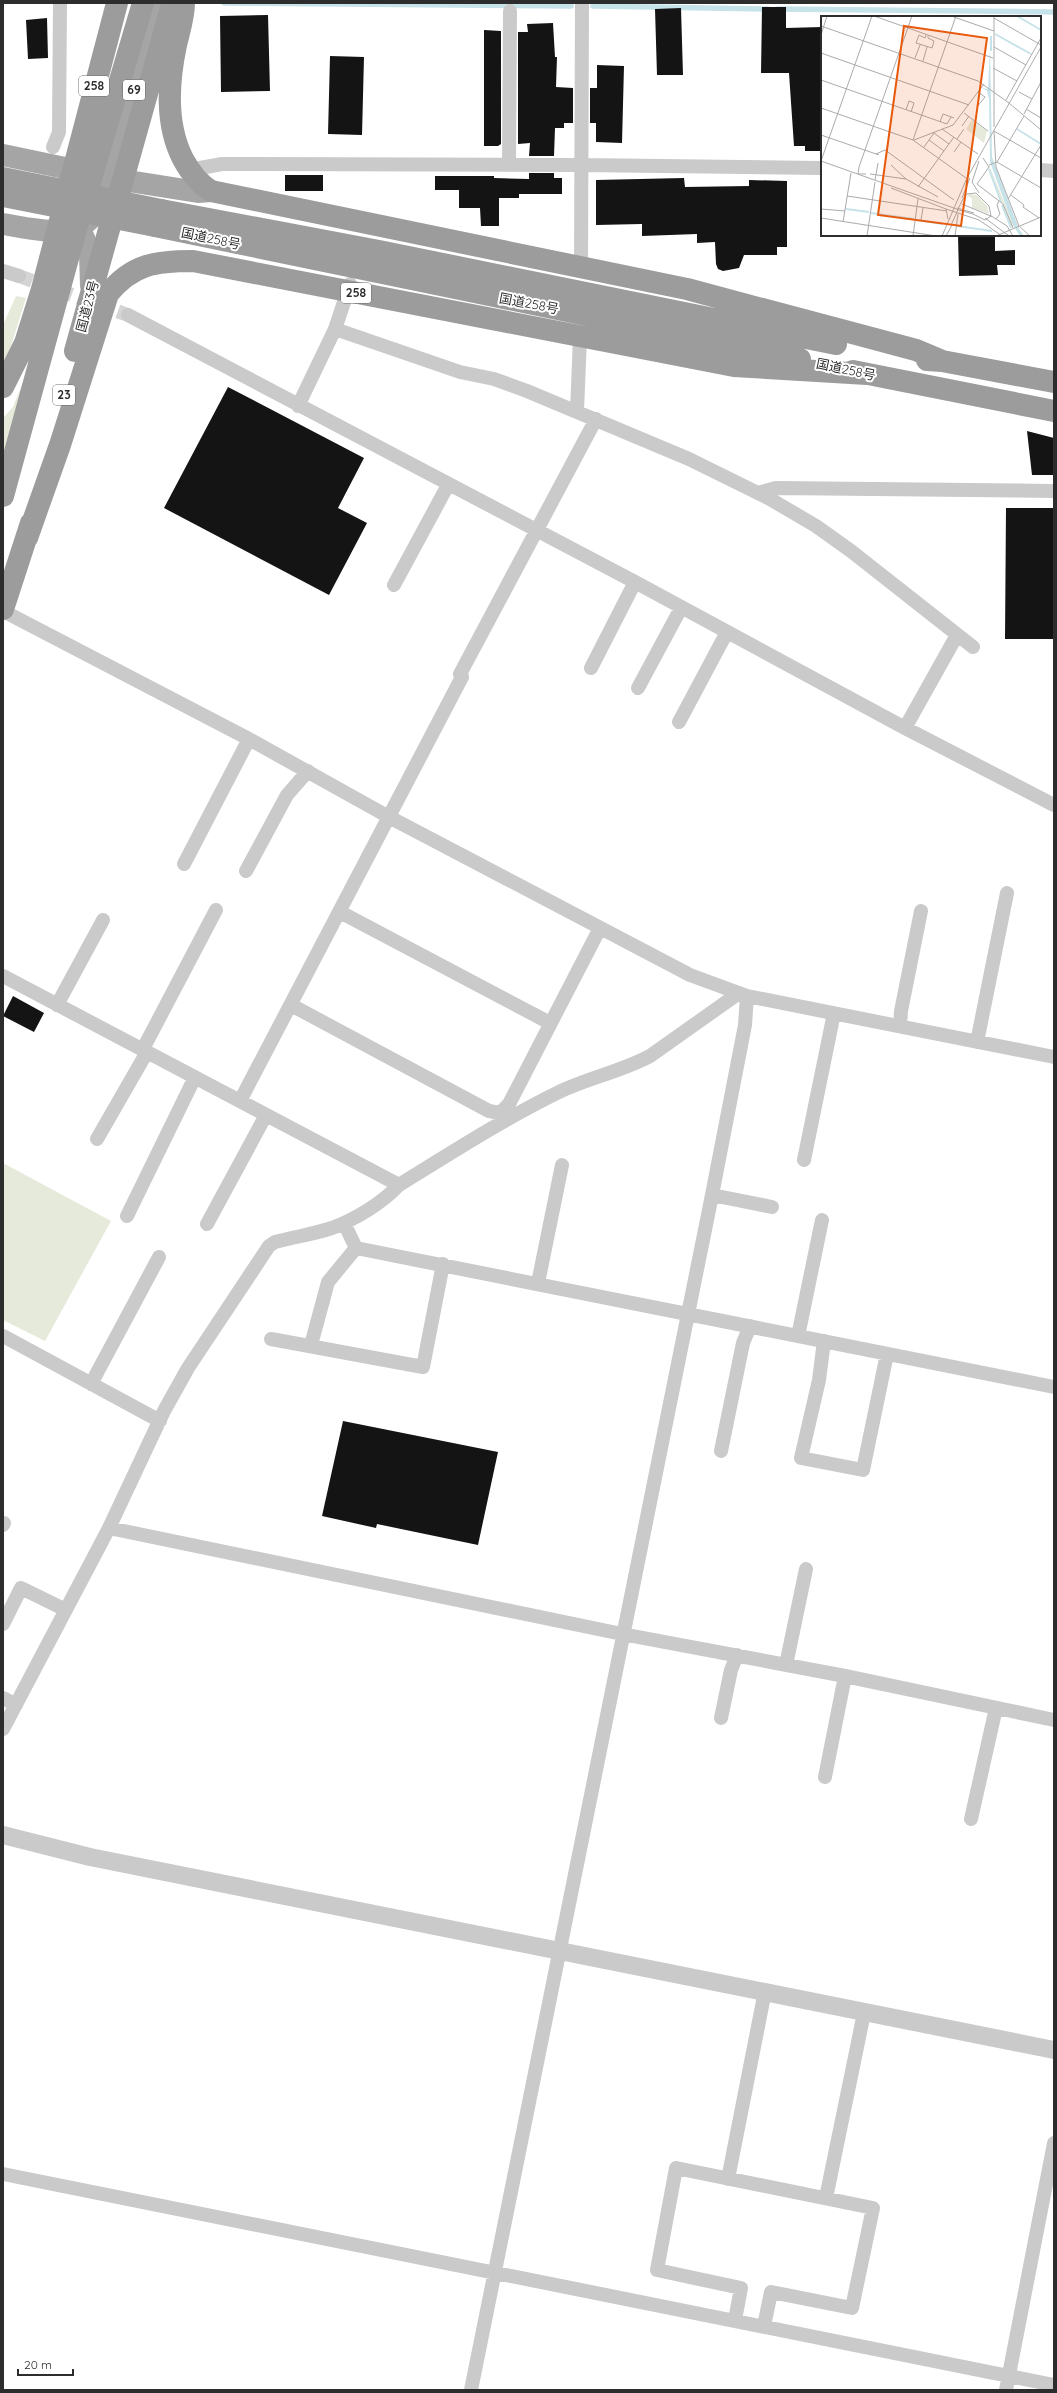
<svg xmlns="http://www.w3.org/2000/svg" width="1057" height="2393" viewBox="0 0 1057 2393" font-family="Quicksand,'Noto Sans JP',sans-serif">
  <rect width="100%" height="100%" fill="#fff"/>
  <path fill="#e6eadb" d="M16,296l10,2 -20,64 -3,4v-41z
    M32,360l-29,117v-59l10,-11z
    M3,1163l108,58 -66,120 -42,-21z"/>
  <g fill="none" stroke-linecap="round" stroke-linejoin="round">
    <path stroke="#c7e3ea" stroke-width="5.5" d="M224,3l347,3
      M593,6l175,3
      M778,9l276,3"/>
  </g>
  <path fill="#141414" d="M762,7h24v21l36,-1v124h-17v-5h-11l-5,-73h-28z
    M681,8l2,67h-26l-2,-66z
    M268,15l2,76 -49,1 -1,-76z
    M47,18l1,40 -20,1 -2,-39z
    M553,23l2,34h2l-1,30 17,1v35h-9v5h-9l-1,28h-25l1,-13 -12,1v-112h10l-1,-8z
    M484,30l17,1v113l-3,2h-14z
    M330,56l34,1 -2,78 -34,-1z
    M597,65l27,1 -2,77 -26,-1v-19h-6v-35h7z
    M529,173h25v5h8v16h-43v4h-20v28h-18l-1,-18h-21v-18h-24v-14h59v2l35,1z
    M285,175h38v16h-38z
    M684,178l1,9 64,-1v-6l38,1v66h-10v8h-33l-5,13 -16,3 -5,-2 -2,-5 -1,-22 -18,1v-9l-55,2v-12l-46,1v-45z
    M958,235h37v16l20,-1v15h-18l1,10 -39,1z
    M228,387l136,71 -26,50 29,15 -38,72 -165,-87z
    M1027,431l27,7v37h-22z
    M1006,508h48v131h-49z
    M13,996l31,17 -10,19 -31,-16z
    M343,1421l155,31 -20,93 -101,-21 -1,4 -54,-12z"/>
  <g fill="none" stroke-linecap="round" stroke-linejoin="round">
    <path stroke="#d5d5d5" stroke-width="14" stroke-dasharray="14 7" stroke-linecap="butt" d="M19,276l109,39"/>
    <path stroke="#cacaca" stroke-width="14" d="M53,147l6,-15 1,-129
      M509,164l1,-153
      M189,170l33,-6 360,1 240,3
      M1040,170l14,1
      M581,268l1,-265
      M3,271l16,5
      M128,315l507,267 270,146 149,77
      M335,329l125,43 34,7 33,12 162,68 81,40 46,27 35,25 122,96
      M298,406l37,-77 15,-45
      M577,411l3,-74
      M758,493l18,-5 278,3
      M394,585l54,-100
      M3,611l246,128 140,78 301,158 57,21 307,61
      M591,668l44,-86
      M638,688l43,-80
      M679,722l48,-90
      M905,728l52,-93
      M184,864l65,-125
      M246,871l41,-76 21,-24
      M340,912l210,111
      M3,976l396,209
      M57,1005l46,-85
      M291,1005l198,106 11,2 4,7
      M900,1026l1,-15 20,-100
      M977,1042l30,-149
      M143,1049l73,-139
      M240,1101l222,-424 -2,-3 136,-255
      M500,1113l9,-9 91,-176
      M97,1139l50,-87
      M804,1160l30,-147
      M712,1195l60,12
      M127,1216l68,-139
      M344,1223l12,25
      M207,1224l59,-109
      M538,1283l24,-118
      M3,1336l157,85
      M798,1336l24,-116
      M271,1339l152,28 20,-103
      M824,1341l-5,39 -18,78 62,12 24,-116
      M311,1345l17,-63 28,-34 698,139
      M91,1384l68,-127
      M721,1451l22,-108 7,-17
      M3,1525l1,-2
      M109,1528l513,106 223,42 209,44
      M3,1624l18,-36 45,22
      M786,1665l20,-96
      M3,1698l13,7
      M721,1718l10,-48 6,-15
      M3,1729l106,-201 55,-117 24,-43 81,-122 6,-4c19,-5 39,-8 57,-14 24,-9 50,-25 67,-43 52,-32 103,-65 158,-92 30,-15 63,-21 93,-37l89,-63
      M825,1777l20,-101
      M971,1819l25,-111
      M3,2174l1051,211
      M728,2179l37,-188
      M826,2198l38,-185
      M735,2320l6,-32 -84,-18 19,-102 197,40 -21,100 -81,-16 -7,34
      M471,2390l241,-1195 33,-170 2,-29
      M1006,2390l48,-247"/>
    <path stroke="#cacaca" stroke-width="18" d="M3,1835l87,22 964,193"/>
    <path stroke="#a5a5a5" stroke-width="22" d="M3,155l119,25 76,12 13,-1
      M68,217l15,19 7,17 1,33
      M3,224c18,3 58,12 74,4 9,-4 16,-11 22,-17l61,-208"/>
    <path stroke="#9c9c9c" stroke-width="22" d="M184,3c0,14 -5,29 -8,42 -8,38 -11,79 7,114 7,13 15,24 28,32l476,98 229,61 26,11
      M161,210l218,41 457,93
      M155,226l645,133
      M75,351l96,-343
      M927,360l15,1 112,21
      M853,371l201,40
      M3,387l22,-44 17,-54 75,-286
      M3,496l73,-267 67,-226
      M27,538l33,-93 48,-151c24,-30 48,-33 85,-33l541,105 133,8
      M3,609l28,-86"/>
    <path stroke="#9c9c9c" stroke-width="22" d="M3,178l158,32
      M3,196l152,30"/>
  </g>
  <g text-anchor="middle" stroke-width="4" stroke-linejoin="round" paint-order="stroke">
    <g fill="#fff" stroke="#6c6c6c" stroke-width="1">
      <rect x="79" y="76" width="30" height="20" rx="3"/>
      <rect x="123" y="80" width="22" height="20" rx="3"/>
      <rect x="341" y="283" width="30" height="20" rx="3"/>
      <rect x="53" y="385" width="22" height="20" rx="3"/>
    </g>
    <g font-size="12" font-weight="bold" fill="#2d2d2d">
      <text x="94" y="90">258</text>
      <text x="134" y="94">69</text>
      <text x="356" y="297">258</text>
      <text x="64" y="399">23</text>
    </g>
    <g font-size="13" fill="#2d2d2d" stroke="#fff">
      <text transform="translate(211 238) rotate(12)" y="5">国道258号</text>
      <text transform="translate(529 303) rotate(11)" y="5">国道258号</text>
      <text transform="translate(87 306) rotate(-75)" y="5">国道23号</text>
      <text transform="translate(846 369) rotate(12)" y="5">国道258号</text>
    </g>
  </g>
  <g transform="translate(821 16)">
    <rect width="220" height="220" fill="#fff"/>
    <path d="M151,104l15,11 -3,12 -18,-14zM168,149l25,61 -2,1 -22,-55zM148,178l8,1 10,11 2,8 -17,-6v-9l-3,-3 -6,7z" fill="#e6eadb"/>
    <path d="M169,32l2,109 27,72 5,7h-4l-7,-11 -23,-63 -1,-63 -2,-8 -5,-3 6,1z" fill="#c7e3ea"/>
    <path fill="none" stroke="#c7e3ea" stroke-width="2" d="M196,0l24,14M174,18l36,20M170,35v-15M196,113l24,15M168,153l12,33M181,189l9,23M25,193l23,3M50,197l43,6M95,204l27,4M136,210l35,5"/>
    <path fill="none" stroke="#ababab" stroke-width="1" d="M53,0l119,42M130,0l43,15M173,0v111M173,2l47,27M0,10l157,55 31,22M0,19l6,-19M105,19l-1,3 -6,-3 -3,8 16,5 2,-7 -6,-3v-2M173,31l32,18M0,37l148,52M94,42l5,-13M102,45l4,-14M172,52l24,13M0,64l126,44 4,-7M198,76l13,7M185,84l35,-62M188,87l32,27M156,91l8,-10 -7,-5M0,92l92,32 53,38M205,93l15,9M85,94l3,-9 5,2 -3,9M143,97l24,18M203,98l17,-32M119,106l3,-8 11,4M141,110l7,-10M121,113l36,25M173,115l2,36 23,59 11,10M173,115l47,27M113,117l15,11M0,119l58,20M136,123l7,-10M92,124l43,-124M93,124l39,-15 31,-41M108,124l15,11M103,131l10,-14M133,136l7,-10M55,138l9,-4 69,50M162,142l6,9 -12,17 26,20 10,24M0,145l51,-145M0,145l90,32 40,14 8,3 14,4 12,6 6,-4 -2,-10 -13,-13 -9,1 -4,5 -5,10 -1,3 -5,11 -1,4 -5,9M176,146l44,26M70,149l15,14 32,18M168,149l8,-3 27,-46M45,158h-8l1,-7 53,-151M49,158l36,5M54,164l3,-17M97,171l36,-50M70,172l55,21 2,10M158,177l-7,-11 7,-21M190,179l13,10 -1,2 16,11M26,180l100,15M141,182l8,-20M187,183l33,-54M141,188l31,13 14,9 6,10M136,192l17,5M0,193l24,2M125,193l33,11 23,16M0,202l115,18M164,202l24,18M175,203l4,-5 -3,-9 2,-4M100,204l2,-12M22,206l8,-49M46,220l8,-54M92,220l5,-37M121,220l25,-58 74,-131M134,220l3,-22M175,220l45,-19"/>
    <path fill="#e8590c" fill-opacity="0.15" stroke="#e8590c" stroke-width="2" d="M83,10l83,12 -26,188 -83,-11z"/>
    <rect width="220" height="220" fill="none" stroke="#2d2d2d" stroke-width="2"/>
  </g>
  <rect width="1057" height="2393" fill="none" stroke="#2d2d2d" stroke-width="8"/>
  <path d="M18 2369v6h55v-6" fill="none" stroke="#2d2d2d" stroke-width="2"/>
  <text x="24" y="2369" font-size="12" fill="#2d2d2d" stroke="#ffffff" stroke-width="3" paint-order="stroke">20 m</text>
</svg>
